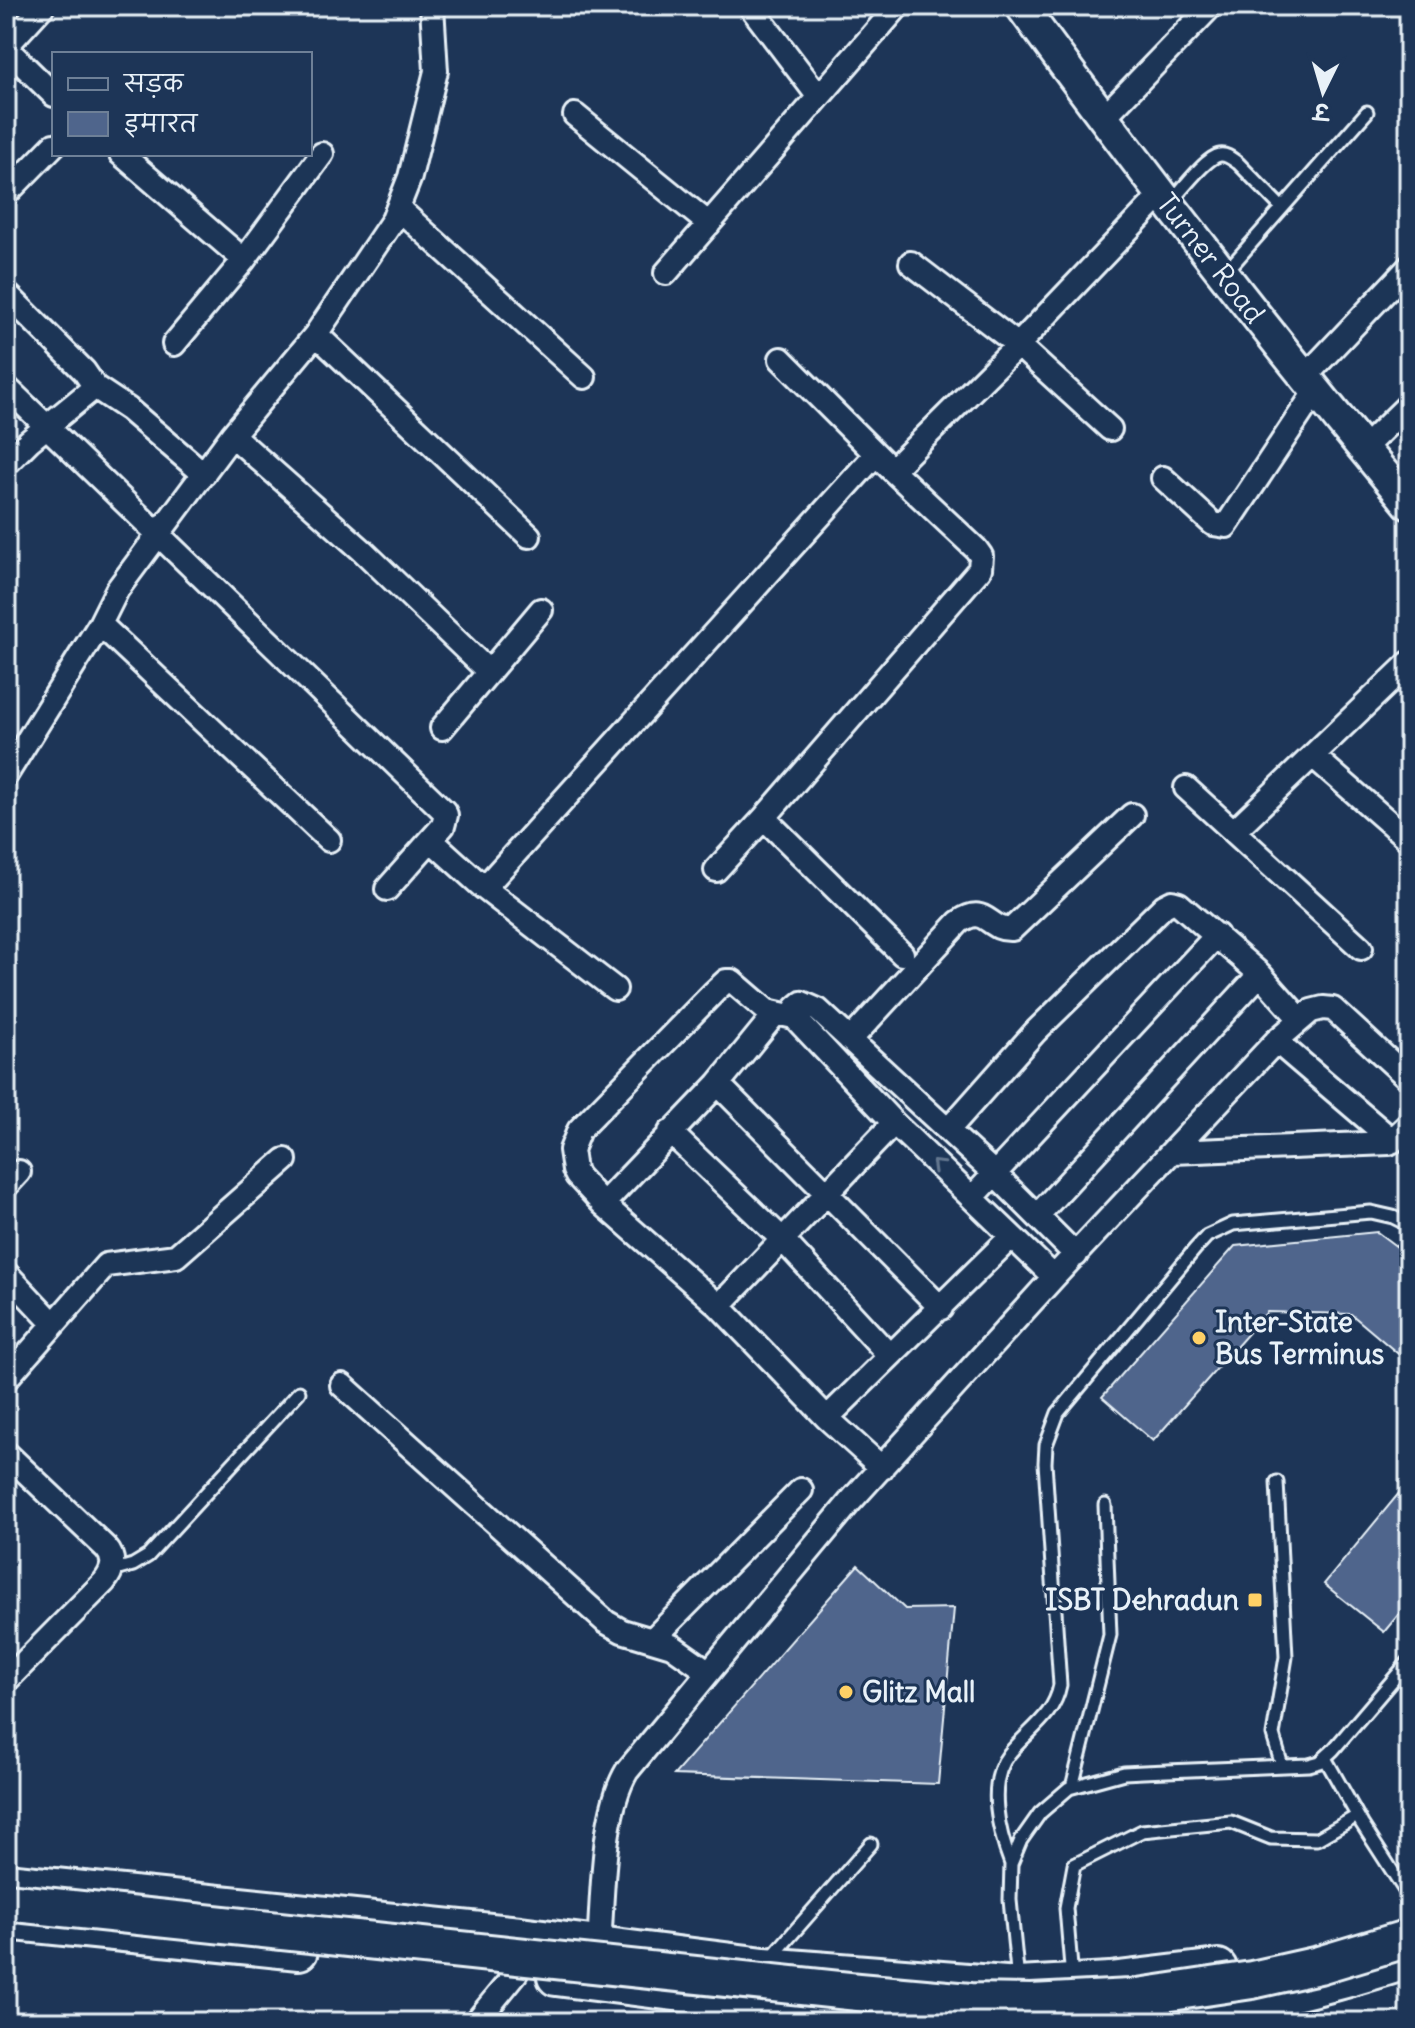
<svg xmlns="http://www.w3.org/2000/svg" width="1415" height="2028" viewBox="0 0 1415 2028" font-family="Delius,'Playpen Sans Deva',sans-serif">
  <rect width="100%" height="100%" fill="#1d3557"/>
  <filter id="ink" filterUnits="userSpaceOnUse"><feTurbulence type="fractalNoise" baseFrequency=".0125" numOctaves="2"/><feDisplacementMap in="SourceGraphic" scale="16" xChannelSelector="R" yChannelSelector="G"/><feConvolveMatrix kernelMatrix="1 2 1 2 8 2 1 2 1" color-interpolation-filters="sRGB"/></filter>
  <g filter="url(#ink)">
    <path fill="#4f658c" stroke="#e8f1f8" stroke-width="2" d="M1377,1232l32,24v107l-58,-49 -84,-2 -114,129 -51,-44 133,-151z
      M1409,1481v121l-25,30 -60,-48z
      M858,1565l47,44 49,-1 -16,176 -264,-9z"/>
    <g fill="none" stroke-linecap="round" stroke-linejoin="round">
      <g stroke="#e8f1f8" stroke-width="17">
        <path id="service" d="M1171,202c10,-11 35,-45 49,-47 7,-1 12,4 18,8l44,45
          M1224,274l143,-162
          M1277,1482l9,175 -13,78 9,31
          M112,1571l21,-6 15,-9 151,-164
          M1325,1758l37,66 47,73
          M1072,1787l38,-152 -5,-130
          M1011,1864c-12,-31 -25,-81 -2,-110 19,-24 45,-37 51,-69l-15,-222 1,-18 12,-32 137,-164 12,-13 26,-12 138,-12 22,5 16,8
          M771,1958l100,-114
          M1072,1979l-6,-71 8,-43 68,-34 89,-9 40,16 46,1 40,-23
          M1018,1981l-8,-81 1,-36 10,-24 19,-27 29,-25 55,-15 19,-1 166,-7 11,-3 13,-12 76,-89"/>
      </g>
      <g stroke="#e8f1f8" stroke-width="28">
        <path id="minor" d="M43,6l-32,35 -3,9 46,45
          M750,6l69,91
          M575,115l134,109
          M1103,118l108,-112
          M121,154l123,106
          M6,194l48,-49
          M398,208l186,169
          M911,263l107,82 92,84
          M666,273l232,-267
          M6,293l78,78 11,16 33,22 76,65
          M316,334l213,202
          M174,344l70,-84 78,-106
          M781,359l95,95
          M1304,378l105,-111
          M6,387l438,424 2,4 -3,11 -56,63
          M232,435l131,116 126,121 52,-62
          M1363,449l46,-45
          M6,464l23,-23 66,-54
          M1163,478l50,46 13,2 89,-134
          M100,624l229,216
          M442,728l47,-56
          M1313,756l96,84
          M6,775l94,-151 17,-34 115,-155 84,-101 77,-114 17,-43 26,-106 -4,-65
          M1186,788l175,160
          M764,818l138,136
          M1235,830l174,-167
          M431,840l53,48 131,101
          M716,870l48,-52 216,-249 1,-13 -5,-7 -84,-79 126,-125 144,-151
          M484,888l392,-434 16,16
          M794,1017l2,-9 6,-5 16,7 177,164 81,81
          M850,1040l109,-118c28,-19 28,9 53,7l120,-114
          M1276,1041l117,100
          M718,1084l223,224
          M948,1130l87,-98 129,-126 8,-4 7,2 81,70 40,45
          M670,1132l113,108 106,115
          M1173,1152l216,-9 20,-19
          M6,1186l13,-14
          M972,1198l245,-263
          M603,1204l115,-120 57,-70
          M1037,1216l223,-242
          M6,1273l47,50
          M719,1306l175,-183
          M6,1379l100,-114 70,-9 109,-96
          M342,1385l264,237 16,9 50,15 37,26
          M827,1418l184,-181
          M6,1453l100,95c10,11 7,23 -2,34l-98,99
          M882,1468l-55,-50 -108,-112 -116,-102 -26,-28 -3,-6 -3,-20 8,-20 135,-138 12,-11h6l35,30 27,6 100,106 160,154
          M653,1639l148,-149
          M599,1944c4,-49 3,-132 28,-173l222,-268 205,-226 222,-236 35,-30 12,-3 10,1 76,70
          M476,2022l40,-49"/>
      </g>
      <g stroke="#e8f1f8" stroke-width="36">
        <path id="secondary" d="M1021,6c124,170 253,336 388,498"/>
      </g>
      <g stroke="#e8f1f8" stroke-width="42">
        <path id="trunk" d="M6,1882l514,53 244,31 254,20 92,-5 108,-13
          M6,1921l293,30
          M556,1977l204,26 220,19
          M1048,2022c71,-4 143,-9 213,-23 50,-9 99,-24 148,-39"/>
      </g>
      <use href="#service" stroke="#1d3557" stroke-width="11"/>
      <use href="#minor" stroke="#1d3557" stroke-width="22"/>
      <use href="#secondary" stroke="#1d3557" stroke-width="30"/>
      <use href="#trunk" stroke="#1d3557" stroke-width="36"/>
      <g stroke="#e8f1f8" stroke-width="42" stroke-linecap="butt">
        <path id="trunk-bridge" d="M6,1902l852,90 112,10 61,1 100,-5 121,-18 67,-15 90,-27"/>
      </g>
      <use href="#trunk-bridge" stroke="#1d3557" stroke-width="36"/>
    </g>
    <defs><path id="oneway-chevron" d="M-2-3.5L2.5 0L-2 3.5" fill="none" stroke-width="1.6" stroke-linecap="round" stroke-linejoin="round" transform="scale(2)"/></defs>
    <use stroke="#64778f" href="#oneway-chevron" transform="translate(937 1165) rotate(-136)"/>
  </g>
  <g fill="#ffd166" stroke="#1d3557" stroke-width="3">
    <circle cx="1199" cy="1338" r="8"/>
    <rect x="1247" y="1592" width="16" height="16" rx="4"/>
    <circle cx="846" cy="1692" r="8"/>
  </g>
  <g text-anchor="middle" stroke-width="6" stroke-linejoin="round" paint-order="stroke">
    <g font-size="28" fill="#e8f1f8" stroke="#1d3557">
      <text transform="translate(1211 258) rotate(52)" y="10">Turner Road</text>
    </g>
    <g font-size="28" font-weight="bold" fill="#e8f1f8" stroke="#1d3557" text-anchor="start">
      <text x="1215" y="1332">Inter-State<tspan x="1215" dy="32">Bus Terminus</tspan></text>
      <text x="1239" y="1610" text-anchor="end">ISBT Dehradun</text>
      <text x="862" y="1702">Glitz Mall</text>
    </g>
  </g>
  <rect width="1415" height="2028" fill="none" stroke="#1d3557" stroke-width="32"/>
  <rect x="16" y="16" width="1383" height="1996" fill="none" stroke="#e8f1f8" stroke-width="3" filter="url(#ink)"/>
  <rect x="52" y="52" width="260" height="104" fill="#1d3557" stroke="#6e8097" stroke-width="2"/>
  <rect x="68" y="78" width="40" height="12" fill="#1d3557" stroke="#6e8097" stroke-width="2"/>
  <text x="124" y="92" font-size="24" fill="#e8f1f8">सड़क</text>
  <rect x="68" y="112" width="40" height="24" fill="#4f658c" stroke="#6e8097" stroke-width="2"/>
  <text x="124" y="132" font-size="24" fill="#e8f1f8">इमारत</text>
  <g transform="translate(1323 92) rotate(185)" stroke="#1d3557" stroke-width="6" paint-order="stroke">
  <path d="M0-6L14 30L0 20L-14 30Z" fill="#e8f1f8"/>
  <text y="-12" font-size="22" font-weight="bold" text-anchor="middle" fill="#e8f1f8">उ</text>
  </g>
</svg>
